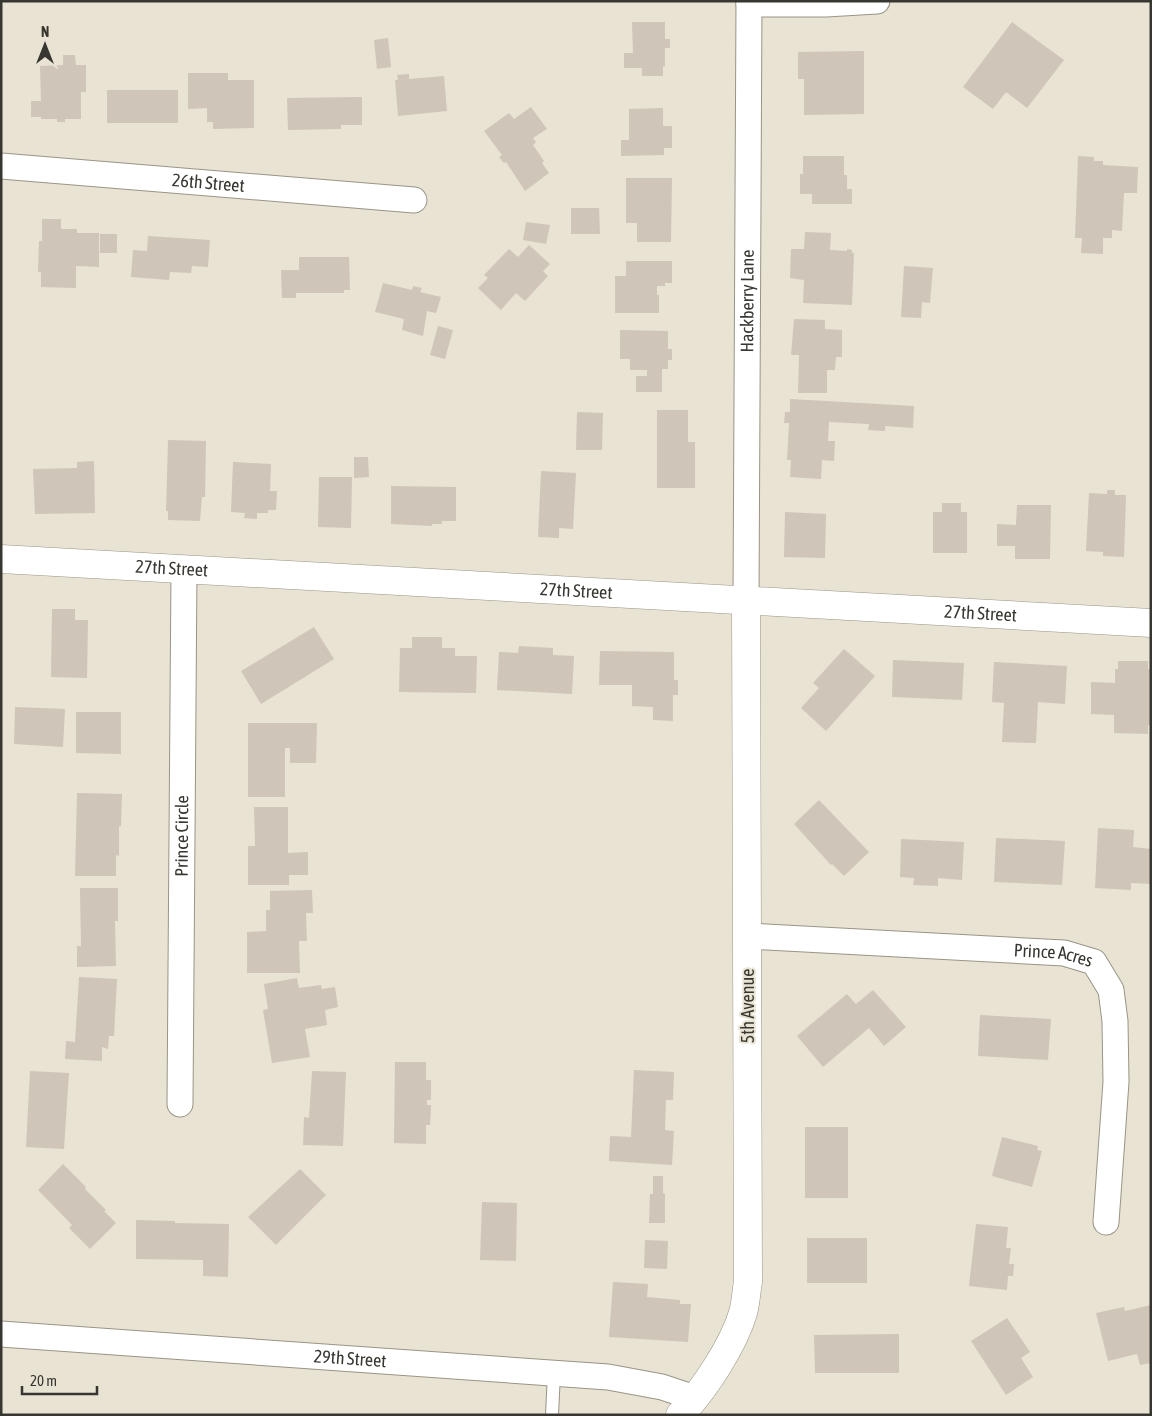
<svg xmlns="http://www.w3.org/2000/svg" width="1152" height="1416" viewBox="0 0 1152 1416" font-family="'Asap Condensed',sans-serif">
  <rect width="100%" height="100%" fill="#e9e3d4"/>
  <path fill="#cfc5b8" d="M632,22h33v17h5v9h-5v18h-2v10h-21v-8h-18v-15h9z
    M1012,22l52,38 -37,48 -21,-16 -13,17 -30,-22z
    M388,38l3,29 -14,2 -3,-29z
    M864,51v63l-60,1v-36h-6v-27z
    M63,55h12l1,10h10v27h-5v27h-16v3h-8v-3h-16v-2h-10v-16h10l-1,-35 23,-1z
    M188,73h40v7h26v48l-41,1v-7h-6v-14l-19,1z
    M409,74v5l35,-3 3,35 -49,5 -3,-36h3l-1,-5z
    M107,90h71v33h-71z
    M362,97v28h-21v4l-53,1 -1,-32z
    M531,107l16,22 -14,9 3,4 -3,3 11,16 -2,2 7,10 -24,18 -19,-29 -2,1 -5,-6 3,-2 -18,-24 25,-18 5,6z
    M663,108v18h9v22h-8v7l-43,1v-16h8v-31z
    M803,156h41v19h3v14h5v15h-40v-10h-12v-20h3z
    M1078,156l16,1v4h9v4l35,2 -1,26h-13l-2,38 -10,-1v8h-9v16l-22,-1 1,-15h-7z
    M626,178h46l-1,64h-34v-19h-11z
    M571,208h28l1,26h-29z
    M42,219h19v10h16v4h22v34l-23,-1v22l-35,-1v-15h-3l1,-31h3z
    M526,222l24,3 -4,19 -23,-4z
    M805,232l26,1 -1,17 17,1v-2l5,1v3h2l-2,52 -49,-2 1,-23 -14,-2 1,-29h13z
    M100,234h17v19h-17z
    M148,236l62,4 -2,27 -16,-1 -1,7 -21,-1 -1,8 -38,-3 2,-27 14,1z
    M529,245l21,19 -7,7 5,5 -23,25 -9,-8 -15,17 -23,-22 10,-10 -4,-3 25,-26 9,8z
    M299,257h50l1,33h-6v3h-48v5h-14l-1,-28h18z
    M626,261h46v22h-7v3h-8v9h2v18h-44v-37h11z
    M904,266l29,2 -3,35 -8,-1 -1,16 -20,-1z
    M383,283l29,7 1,-4 9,2 -2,4 21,5 -5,16 -9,-2 -4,25 -21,-6 2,-11 -29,-7z
    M794,319l31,1v9l17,1v27h-6l-1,13h-8v23h-29l1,-38h-8z
    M438,326l15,4 -8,29 -15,-4z
    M620,330l48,1v18h4v11h-4v9h-6v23h-26v-16h11v-6h-17v-11h-10z
    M790,399l124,7 -1,22 -28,-2v5l-17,-1 1,-6 -40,-2 -1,19h7l-1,20 -12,-1 -1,19 -31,-2 1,-17h-4l2,-37h-5l1,-11h5z
    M657,410h31v32h7v46h-38z
    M577,412l26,1 -1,37h-26z
    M168,440l38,1 -1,56h-3l-2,24 -32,-1v-9h-2z
    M354,457h14l1,20 -15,1z
    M94,461l1,52 -60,1 -2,-45 44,-1v-6z
    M233,462l38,2 -1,27h7l-1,19h-8v3h-11v6l-13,-1 1,-5 -14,-1z
    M541,471l35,2 -3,56 -14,-1v10l-21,-1z
    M319,477h33l-1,51 -33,-1z
    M391,486l65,1v34h-14v3h-10v2l-41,-2z
    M1107,490h8v5h11l-2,62 -21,-1v-4l-17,-1 3,-58 18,1z
    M942,503h19v9h6v41h-34v-41h9z
    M1017,505h34l-1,54h-35v-13h-18v-22l19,1z
    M785,512l41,2 -1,44 -41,-1z
    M52,609h23v11h13l-1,58 -36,-1z
    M314,627l20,32 -73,45 -20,-33z
    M412,637h30v11h13v8h22l-1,37 -77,-1 1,-44h12z
    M519,646l34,2v7l21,1 -2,38 -75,-4 2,-38 19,1z
    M844,649l31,27 -49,55 -25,-23 18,-20 -6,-5z
    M600,651l74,1v28h4v15h-5v26l-20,-1v-13l-21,-1v-21h-33z
    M893,660l71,3 -2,37 -70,-3z
    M1118,661h30v8h2v56h-2v9l-34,-1v-18l-23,-1v-32l24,1v-14h3z
    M994,662l73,4 -2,38 -27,-2 -2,41 -34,-1 2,-39 -12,-1z
    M15,707l50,2 -2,38 -49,-3z
    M76,712h45v42l-45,-1z
    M248,723h69l-1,40h-26v-15h-5v49h-37z
    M77,793l45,1 -1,32h-2v30l-3,-1v21h-41z
    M819,800l50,52 -25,24 -12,-12 -1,1 -37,-41z
    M254,807h34v46l20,-1v23h-19v10h-41v-39h7z
    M1098,828l36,2 -1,17 18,2v35l-20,-1v7l-36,-2z
    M996,838l69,3 -3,44 -68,-3z
    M901,839l63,3 -2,38 -24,-2v8l-25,-1 1,-7 -14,-1z
    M80,888h38v33h-3l1,45 -39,1v-21h4z
    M312,890l1,23h-7l1,28h-8l1,32h-53v-41l19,-1v-21h4v-19z
    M79,977l38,2 -3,57h-5l-1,13 -6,-2v14l-37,-2 1,-18 9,1z
    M297,978l2,10 22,-3 1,4 13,-2 3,20 -13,3 2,15 -22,4 5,28 -38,6 -9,-53 5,-1 -4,-25z
    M873,990l33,37 -22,19 -15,-18 -46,39 -26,-31 50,-42 9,10z
    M980,1015l71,4 -3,41 -70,-4z
    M395,1062h31v18h5v20h-4v5h4l-1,20h-4v19l-32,-1z
    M634,1070l40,2 -1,28h-7l-1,30 9,1 -2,34 -63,-4 1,-25 21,1z
    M30,1071l39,2 -5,76 -38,-2z
    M312,1071l34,1 -3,74 -40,-1 1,-28 5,1z
    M805,1127h43v71h-43z
    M1002,1137l36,9 -1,4 5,1 -10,36 -40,-11z
    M63,1164l23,23 -1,2 21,21 -2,1 12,12 -26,26 -21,-21 3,-3 -34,-35z
    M300,1169l26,26 -50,50 -28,-28z
    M653,1176h10v17l2,1v29h-16l1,-29h3z
    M482,1202l35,1 -1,58 -36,-1z
    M136,1220l39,1v2l54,1 -1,53 -25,-1v-16l-67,-1z
    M976,1224l32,3 -2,21h5l-2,16h5l-1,12h-5l-1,14 -38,-4z
    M807,1238h60v45h-60z
    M645,1240l23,1 -1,28 -23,-1z
    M613,1282l35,2 -1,13 33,3v4h11l-3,38 -79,-5z
    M1151,1305v58l-11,2 -3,-11 -29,7 -12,-48 28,-6 1,4z
    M1007,1318l23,34 -9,6 12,19 -27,18 -35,-54z
    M899,1334v39h-84l-1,-38z"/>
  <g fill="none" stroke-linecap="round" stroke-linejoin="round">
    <g stroke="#9a9486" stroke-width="14">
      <path id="service" d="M552,1415l2,-42"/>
    </g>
    <g stroke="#9a9486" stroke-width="27">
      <g id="minor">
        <path d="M749,4h77l51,-3"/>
        <path id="s1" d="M1,166l413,34"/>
        <path id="s2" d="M746,600l3,-599"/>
        <path id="s3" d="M748,936l316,17 30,9 17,28 4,31 1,61 -10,140"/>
        <path id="s4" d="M180,1104l4,-535"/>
        <path id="s5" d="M1,1334l607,43 54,10 33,11"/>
      </g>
    </g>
    <g stroke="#9a9486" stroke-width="29">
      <g id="tertiary">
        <path id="s6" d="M1,559l1150,64"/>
        <path d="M680,1415c24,-25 53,-69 63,-102 3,-10 3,-21 5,-31l-2,-682"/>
      </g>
    </g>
    <use href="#service" stroke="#fff" stroke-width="12"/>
    <use href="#minor" stroke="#fff" stroke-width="25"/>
    <use href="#tertiary" stroke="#fff" stroke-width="28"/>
  </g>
  <g text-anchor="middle" stroke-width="4" stroke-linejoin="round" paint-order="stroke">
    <g font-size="18" fill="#383630" stroke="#e9e3d4">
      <text dy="6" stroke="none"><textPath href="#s1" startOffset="208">26th Street</textPath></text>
      <text dy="6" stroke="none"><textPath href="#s2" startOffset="299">Hackberry Lane</textPath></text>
      <text dy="6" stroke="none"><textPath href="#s6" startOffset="171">27th Street</textPath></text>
      <text dy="6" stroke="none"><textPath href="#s6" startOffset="576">27th Street</textPath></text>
      <text dy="6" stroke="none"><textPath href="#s6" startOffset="981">27th Street</textPath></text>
      <text dy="6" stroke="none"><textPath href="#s4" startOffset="268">Prince Circle</textPath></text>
      <text dy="6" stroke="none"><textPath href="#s3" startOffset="306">Prince Acres</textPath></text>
      <text transform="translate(748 1006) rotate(-90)" y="6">5th Avenue</text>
      <text dy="6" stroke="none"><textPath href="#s5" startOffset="350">29th Street</textPath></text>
    </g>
  </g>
  <rect width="1152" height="1416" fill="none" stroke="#383630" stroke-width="5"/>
  <g transform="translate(45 45)" stroke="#e9e3d4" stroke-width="4" paint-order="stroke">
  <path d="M0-4L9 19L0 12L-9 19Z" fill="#383630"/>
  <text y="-8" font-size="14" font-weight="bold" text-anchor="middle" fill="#383630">N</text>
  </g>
  <path d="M22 1386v8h75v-8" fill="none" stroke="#383630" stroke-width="2.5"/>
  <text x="30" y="1386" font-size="15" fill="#383630" stroke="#e9e3d4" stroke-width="4" paint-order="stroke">20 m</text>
</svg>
